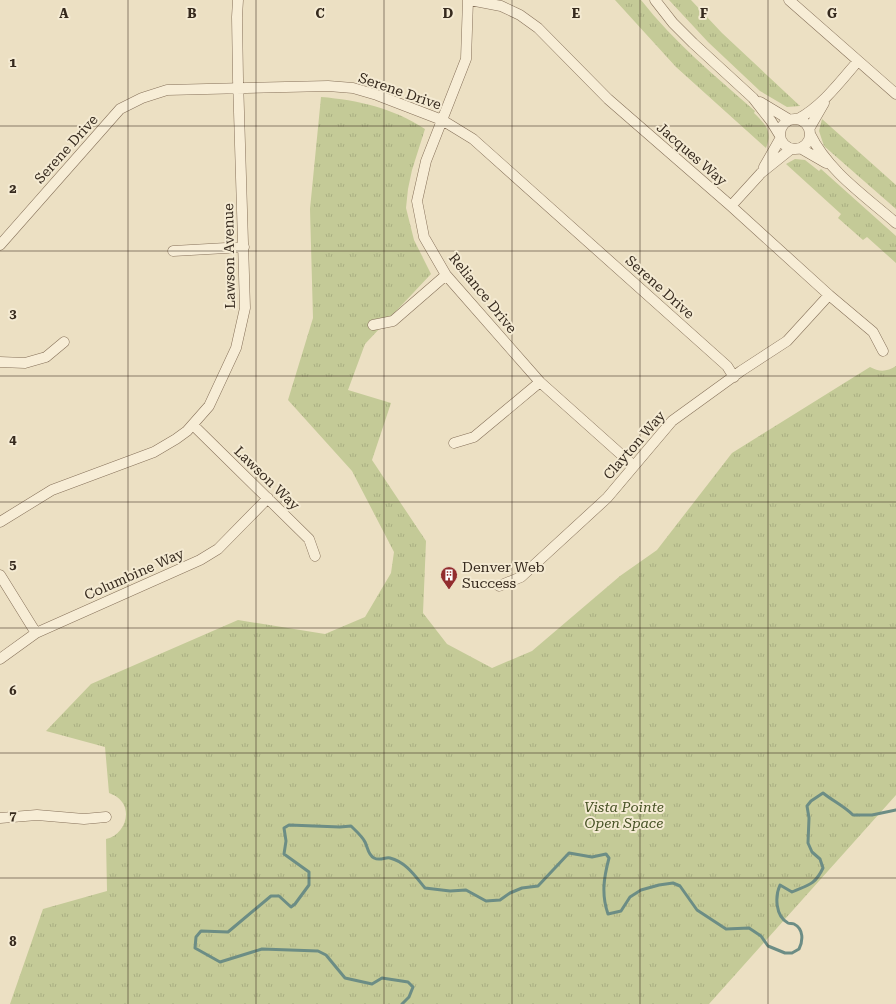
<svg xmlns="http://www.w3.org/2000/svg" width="896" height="1004" viewBox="0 0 896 1004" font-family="'Roboto Serif',serif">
  <defs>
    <pattern id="park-tufts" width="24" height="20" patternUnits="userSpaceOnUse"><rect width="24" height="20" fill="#c4ca97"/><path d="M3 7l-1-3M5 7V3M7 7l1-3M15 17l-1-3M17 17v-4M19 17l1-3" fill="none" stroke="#a9ae82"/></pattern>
  </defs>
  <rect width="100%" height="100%" fill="#ece0c3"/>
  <path fill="url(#park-tufts)" d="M615,0h26c34,43 73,75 114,111l-1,2c11,11 19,18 12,35l-90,-81z
    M669,0h22l31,33 78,73 -13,1 -27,-16 -52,-49z
    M321,97c37,3 72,11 104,32l-13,41 -4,19 -2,19 8,32 17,34 -66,70 -17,46 43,13 -19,57 54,81 -3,72 24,31 45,24 40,-17 88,-75 37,-26 75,-97 138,-86c9,5 17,5 26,-1v429l-187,209h-699l33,-95 64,-18 -1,-52c19,-4 28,-30 11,-42 -2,-2 -6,-3 -8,-4l-4,-46 -59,-16 45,-47 147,-64 87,14 40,-17 26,-44 3,-21 -42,-81 -64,-71 25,-82 -3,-109z
    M822,119l74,66v24l-72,-63 -5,-15z
    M795,159l10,1 14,11 2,-2 75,67v27l-29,-26 -4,3 -25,-22 3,-4 -55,-50z"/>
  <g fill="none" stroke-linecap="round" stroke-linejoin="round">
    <path stroke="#6c8d85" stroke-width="3" d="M402,1004l7,-7 4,-10 -5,-5 -26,-4 -10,6 -27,-6 -19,-23 -8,-4 -56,-2 -42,13 -25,-14 1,-11 5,-6 27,1 43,-36h8l12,11 4,-3 14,-19v-13l-25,-18 2,-13 -2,-13 5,-3 51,2 11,-1c5,5 11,10 14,16 3,6 3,13 9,16 6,3 11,-1 16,0 16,4 25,18 35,30l25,3 16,-1 20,11 14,-1 10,-7 12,-5 16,-2 31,-33 23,4 14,-3 3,4c-5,19 -8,36 -1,56l13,-3 9,-14 11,-7 18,-5 14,-2 7,3 17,24 29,19 23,-1 12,8 7,10 17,7h7l7,-4c4,-8 5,-20 -5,-25 -2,-1 -4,0 -6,-1 -13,-7 -13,-27 -8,-38l12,7c16,-7 23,-7 31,-24l-3,-9 -8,-7 -4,-9 1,-25 -2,-12 4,-5 12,-8c10,8 21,13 30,22h19l24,-5"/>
    <g stroke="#86715a" stroke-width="11">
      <path id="minor" d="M468,0l-2,59 -40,102 -9,40 7,36 22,38 94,107 94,84
        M470,0l31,6 19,9 18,13 70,71 123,107 98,89 44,37 10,19
        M655,0l18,23 20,20 60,55 18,23 8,13
        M789,0l107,94
        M760,102l30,18
        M780 134a15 15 0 1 1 30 0a15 15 0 1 1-30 0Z
        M798,119c24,-13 42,-37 60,-58
        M809,129l15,-26
        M810,134c18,37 55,62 86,89
        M800,148l26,15
        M764,167l16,-28
        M731,206l30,-33 30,-24
        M0,245l120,-136 22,-11 25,-8 161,-4 25,2 24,7 65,25 31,19 254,227 7,11
        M173,251l71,-4
        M373,325l20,-4 53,-46
        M0,362l25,1 21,-6 18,-15
        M193,425l116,114 6,17
        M454,443l20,-6 66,-55
        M0,522l52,-32 102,-38 22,-13 11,-8 22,-25 27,-58 9,-40 -7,-229 -1,-62 1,-17
        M0,575l36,58
        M499,586l22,-9 86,-79 65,-77 69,-50 46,-30 42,-46
        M0,659l36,-26 164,-73 18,-11 50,-51
        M0,818l37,-3 47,4 22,-2"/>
    </g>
    <use href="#minor" stroke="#f7edd6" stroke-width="10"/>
  </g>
  <path fill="none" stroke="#362a1e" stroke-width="1" stroke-opacity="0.55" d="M128,0v1004M256,0v1004M384,0v1004M512,0v1004M640,0v1004M768,0v1004M0,126h896M0,251h896M0,376h896M0,502h896M0,628h896M0,753h896M0,878h896"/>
  <defs>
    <g id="building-pin" transform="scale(0.9)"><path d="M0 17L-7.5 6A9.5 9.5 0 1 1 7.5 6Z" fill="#922d2e" stroke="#f4ead2"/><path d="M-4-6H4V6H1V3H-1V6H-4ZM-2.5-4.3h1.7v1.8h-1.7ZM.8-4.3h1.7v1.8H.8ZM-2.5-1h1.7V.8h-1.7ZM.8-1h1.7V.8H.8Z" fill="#fff"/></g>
  </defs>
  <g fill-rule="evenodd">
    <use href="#building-pin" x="449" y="575"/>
  </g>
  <g text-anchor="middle" stroke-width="4" stroke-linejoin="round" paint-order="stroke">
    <g font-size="14" fill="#362a1e" stroke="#f4ead2">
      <text transform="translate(400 91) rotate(19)" y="5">Serene Drive</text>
      <text transform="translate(66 149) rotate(-48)" y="5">Serene Drive</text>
      <text transform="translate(692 154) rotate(41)" y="5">Jacques Way</text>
      <text transform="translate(229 256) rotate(-91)" y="5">Lawson Avenue</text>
      <text transform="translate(660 287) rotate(42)" y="5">Serene Drive</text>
      <text transform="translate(483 293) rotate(51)" y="5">Reliance Drive</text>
      <text transform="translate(634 445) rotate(-49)" y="5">Clayton Way</text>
      <text transform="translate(267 478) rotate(44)" y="5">Lawson Way</text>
      <text transform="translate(134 574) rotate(-24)" y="5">Columbine Way</text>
    </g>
    <g font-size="14" fill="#362a1e" stroke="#f4ead2" text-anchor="start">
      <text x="462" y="572">Denver Web<tspan x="462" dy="16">Success</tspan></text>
    </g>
    <g font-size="14" font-style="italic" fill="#475225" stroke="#f4ead2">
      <text x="624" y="812">Vista Pointe<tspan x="624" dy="16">Open Space</tspan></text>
    </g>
  </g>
  <g font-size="13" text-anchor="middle" font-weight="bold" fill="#362a1e" stroke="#f4ead2" stroke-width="4" stroke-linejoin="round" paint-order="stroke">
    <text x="64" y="18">A</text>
    <text x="192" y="18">B</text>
    <text x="320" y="18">C</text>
    <text x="448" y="18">D</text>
    <text x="576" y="18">E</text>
    <text x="704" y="18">F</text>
    <text x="832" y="18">G</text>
    <text x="13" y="67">1</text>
    <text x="13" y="193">2</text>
    <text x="13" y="318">3</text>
    <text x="13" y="444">4</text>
    <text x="13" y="569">5</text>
    <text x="13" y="695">6</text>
    <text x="13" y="820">7</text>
    <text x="13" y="946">8</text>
  </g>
</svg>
